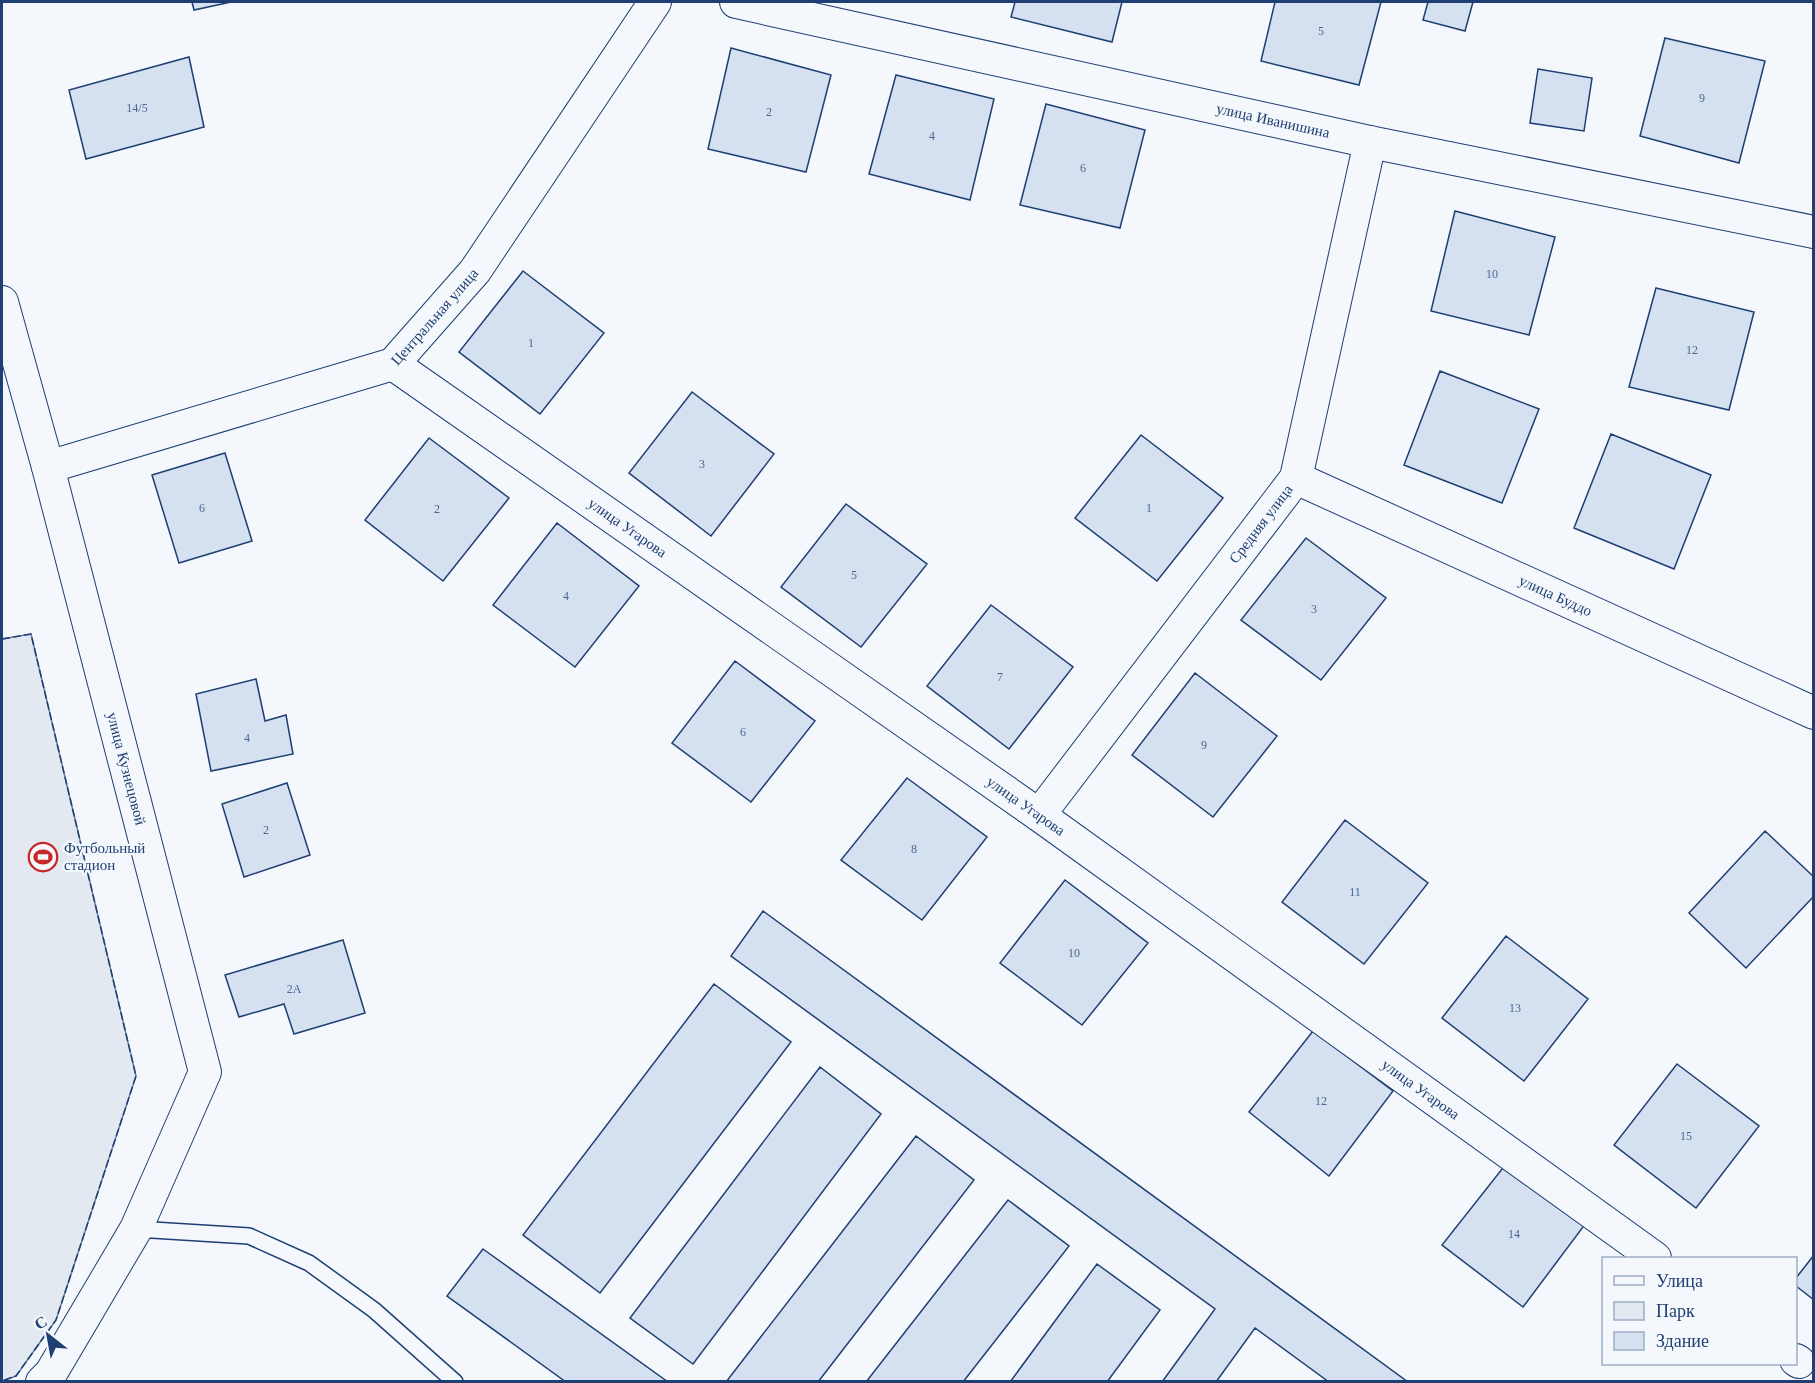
<svg xmlns="http://www.w3.org/2000/svg" width="1815" height="1383" viewBox="0 0 1815 1383" font-family="'Times New Roman',serif">
  <rect width="100%" height="100%" fill="#f4f7fb"/>
  <path fill="#e3e9f0" stroke="#687fa3" stroke-width="1.5" d="M31,634l105,442 -80,244 -40,56 -14,5v-742z"/>
  <path fill="#d5e0f0" stroke="#1d3f73" stroke-width="1.5" d="M192,2h39l-37,8z
    M1015,2h107l-10,40 -101,-25z
    M1275,2h106l-22,83 -98,-24z
    M1428,2h45l-8,29 -42,-11z
    M1665,38l100,23 -26,102 -99,-27z
    M731,48l100,27 -25,97 -98,-23z
    M189,57l15,70 -118,32 -17,-69z
    M1538,69l54,9 -8,53 -54,-8z
    M896,75l98,24 -24,101 -101,-26z
    M1046,104l99,26 -25,98 -100,-23z
    M1455,211l100,26 -26,98 -98,-24z
    M523,271l81,62 -64,81 -81,-62z
    M1656,288l98,24 -25,98 -100,-23z
    M1440,371l99,38 -37,94 -98,-38z
    M692,392l82,62 -63,82 -82,-63z
    M1611,434l100,41 -37,94 -100,-41z
    M1141,435l82,63 -66,83 -82,-63z
    M429,438l80,60 -66,83 -78,-61z
    M225,453l27,88 -73,22 -27,-88z
    M846,504l81,60 -66,83 -80,-60z
    M557,523l82,63 -64,81 -82,-62z
    M1306,538l80,60 -65,82 -80,-60z
    M991,605l82,62 -64,82 -82,-63z
    M735,661l80,60 -64,81 -79,-59z
    M1195,673l82,63 -64,81 -81,-62z
    M256,679l9,42 21,-6 7,39 -82,17 -15,-77z
    M907,778l80,59 -65,83 -81,-60z
    M287,783l23,72 -66,22 -22,-73z
    M1345,820l83,63 -64,81 -82,-62z
    M1765,831l49,46v19l-68,72 -57,-55z
    M1065,880l83,63 -66,82 -82,-62z
    M763,911l645,471h-79l-74,-54 -39,54h-54l53,-73 -484,-353z
    M1506,936l82,63 -64,82 -82,-63z
    M343,940l22,73 -71,21 -10,-30 -45,13 -14,-42z
    M714,984l77,58 -191,251 -77,-58z
    M1313,1031l80,60 -64,85 -80,-64z
    M1677,1064l82,62 -63,82 -82,-63z
    M820,1067l61,47 -188,250 -63,-46z
    M916,1136l58,44 -156,202h-92z
    M1506,1164l80,59 -63,84 -81,-62z
    M1008,1200l61,46 -106,136h-97z
    M483,1249l185,133h-102l-119,-86z
    M1814,1255v45l-18,-14v-8z
    M1097,1264l63,46 -53,72h-97z"/>
  <g fill="none" stroke-linecap="round" stroke-linejoin="round">
    <g stroke="#1d3f73" stroke-width="18">
      <path id="service" d="M136,1229l113,7 60,27 65,47 81,72"/>
    </g>
    <g stroke="#1d3f73" stroke-width="34">
      <g id="minor">
        <path id="s1" d="M736,2l634,140 444,90"/>
        <path id="s2" d="M2,302l46,165 157,605 -69,157 -85,144 -9,9"/>
        <path id="s3" d="M393,364l646,451 616,443"/>
        <path id="s4" d="M48,467l345,-103 82,-93 180,-269"/>
        <path id="s5" d="M1296,478l518,235"/>
        <path id="s6" d="M1039,815l257,-337 74,-336"/>
        <path d="M1796,1360l3,2"/>
      </g>
    </g>
    <use href="#service" stroke="#f4f7fb" stroke-width="15"/>
    <use href="#minor" stroke="#f4f7fb" stroke-width="32"/>
    <path stroke="#1d3f73" stroke-width="1.5" stroke-dasharray="8 3" stroke-linecap="butt" d="M2,639l29,-5 105,442 -80,244 -40,56 -14,5"/>
  </g>
  <defs>
    <g id="stadium-ring" transform="scale(1.5)"><circle r="9.5" fill="#f4f7fb" stroke="#c62828" stroke-width="1.5"/><path d="M0-5a6.5 5 0 1 0 0 10a6.5 5 0 1 0 0-10ZM-3.5-1.8h7v3.6h-7Z" fill="#c62828"/></g>
  </defs>
  <g fill-rule="evenodd">
    <use href="#stadium-ring" x="43" y="857"/>
  </g>
  <g text-anchor="middle" stroke-width="4.5" stroke-linejoin="round" paint-order="stroke">
    <g font-size="12" fill="#4b6792">
      <text x="1321" y="35">5</text>
      <text x="1702" y="102">9</text>
      <text x="137" y="112">14/5</text>
      <text x="769" y="116">2</text>
      <text x="932" y="140">4</text>
      <text x="1083" y="172">6</text>
      <text x="1492" y="278">10</text>
      <text x="531" y="347">1</text>
      <text x="1692" y="354">12</text>
      <text x="702" y="468">3</text>
      <text x="202" y="512">6</text>
      <text x="1149" y="512">1</text>
      <text x="437" y="513">2</text>
      <text x="854" y="579">5</text>
      <text x="566" y="600">4</text>
      <text x="1314" y="613">3</text>
      <text x="1000" y="681">7</text>
      <text x="743" y="736">6</text>
      <text x="247" y="742">4</text>
      <text x="1204" y="749">9</text>
      <text x="266" y="834">2</text>
      <text x="914" y="853">8</text>
      <text x="1355" y="896">11</text>
      <text x="1074" y="957">10</text>
      <text x="294" y="993">2А</text>
      <text x="1515" y="1012">13</text>
      <text x="1321" y="1105">12</text>
      <text x="1686" y="1140">15</text>
      <text x="1514" y="1238">14</text>
    </g>
    <g font-size="15" fill="#1d3f73" stroke="#f4f7fb">
      <text dy="5" stroke="none"><textPath href="#s1" startOffset="550">улица Иванишина</textPath></text>
      <text dy="5" stroke="none"><textPath href="#s4" startOffset="423">Центральная улица</textPath></text>
      <text dy="5" stroke="none"><textPath href="#s6" startOffset="366">Средняя улица</textPath></text>
      <text dy="5" stroke="none"><textPath href="#s3" startOffset="286">улица Угарова</textPath></text>
      <text dy="5" stroke="none"><textPath href="#s5" startOffset="285">улица Буддо</textPath></text>
      <text dy="5" stroke="none"><textPath href="#s2" startOffset="483">улица Кузнецовой</textPath></text>
      <text dy="5" stroke="none"><textPath href="#s3" startOffset="772">улица Угарова</textPath></text>
      <text dy="5" stroke="none"><textPath href="#s3" startOffset="1258">улица Угарова</textPath></text>
    </g>
    <g font-size="15" fill="#1d3f73" stroke="#f4f7fb" text-anchor="start">
      <text x="64" y="853">Футбольный<tspan x="64" dy="17">стадион</tspan></text>
    </g>
  </g>
  <rect width="1815" height="1383" fill="none" stroke="#1d3f73" stroke-width="6"/>
  <rect x="1602" y="1257" width="195" height="108" fill="#f4f7fb" stroke="#9eadc5" stroke-width="1.5"/>
  <rect x="1614" y="1276" width="30" height="9" fill="#f4f7fb" stroke="#9eadc5" stroke-width="1.5"/>
  <text x="1656" y="1287" font-size="18" fill="#1d3f73">Улица</text>
  <rect x="1614" y="1302" width="30" height="18" fill="#e3e9f0" stroke="#9eadc5" stroke-width="1.5"/>
  <text x="1656" y="1317" font-size="18" fill="#1d3f73">Парк</text>
  <rect x="1614" y="1332" width="30" height="18" fill="#d5e0f0" stroke="#9eadc5" stroke-width="1.5"/>
  <text x="1656" y="1347" font-size="18" fill="#1d3f73">Здание</text>
  <g transform="translate(48 1335) rotate(329)" stroke="#f4f7fb" stroke-width="4.5" paint-order="stroke">
  <path d="M0-4.5L10 22L0 15L-10 22Z" fill="#1d3f73"/>
  <text y="-9" font-size="16" font-weight="bold" text-anchor="middle" fill="#1d3f73">С</text>
  </g>
</svg>
